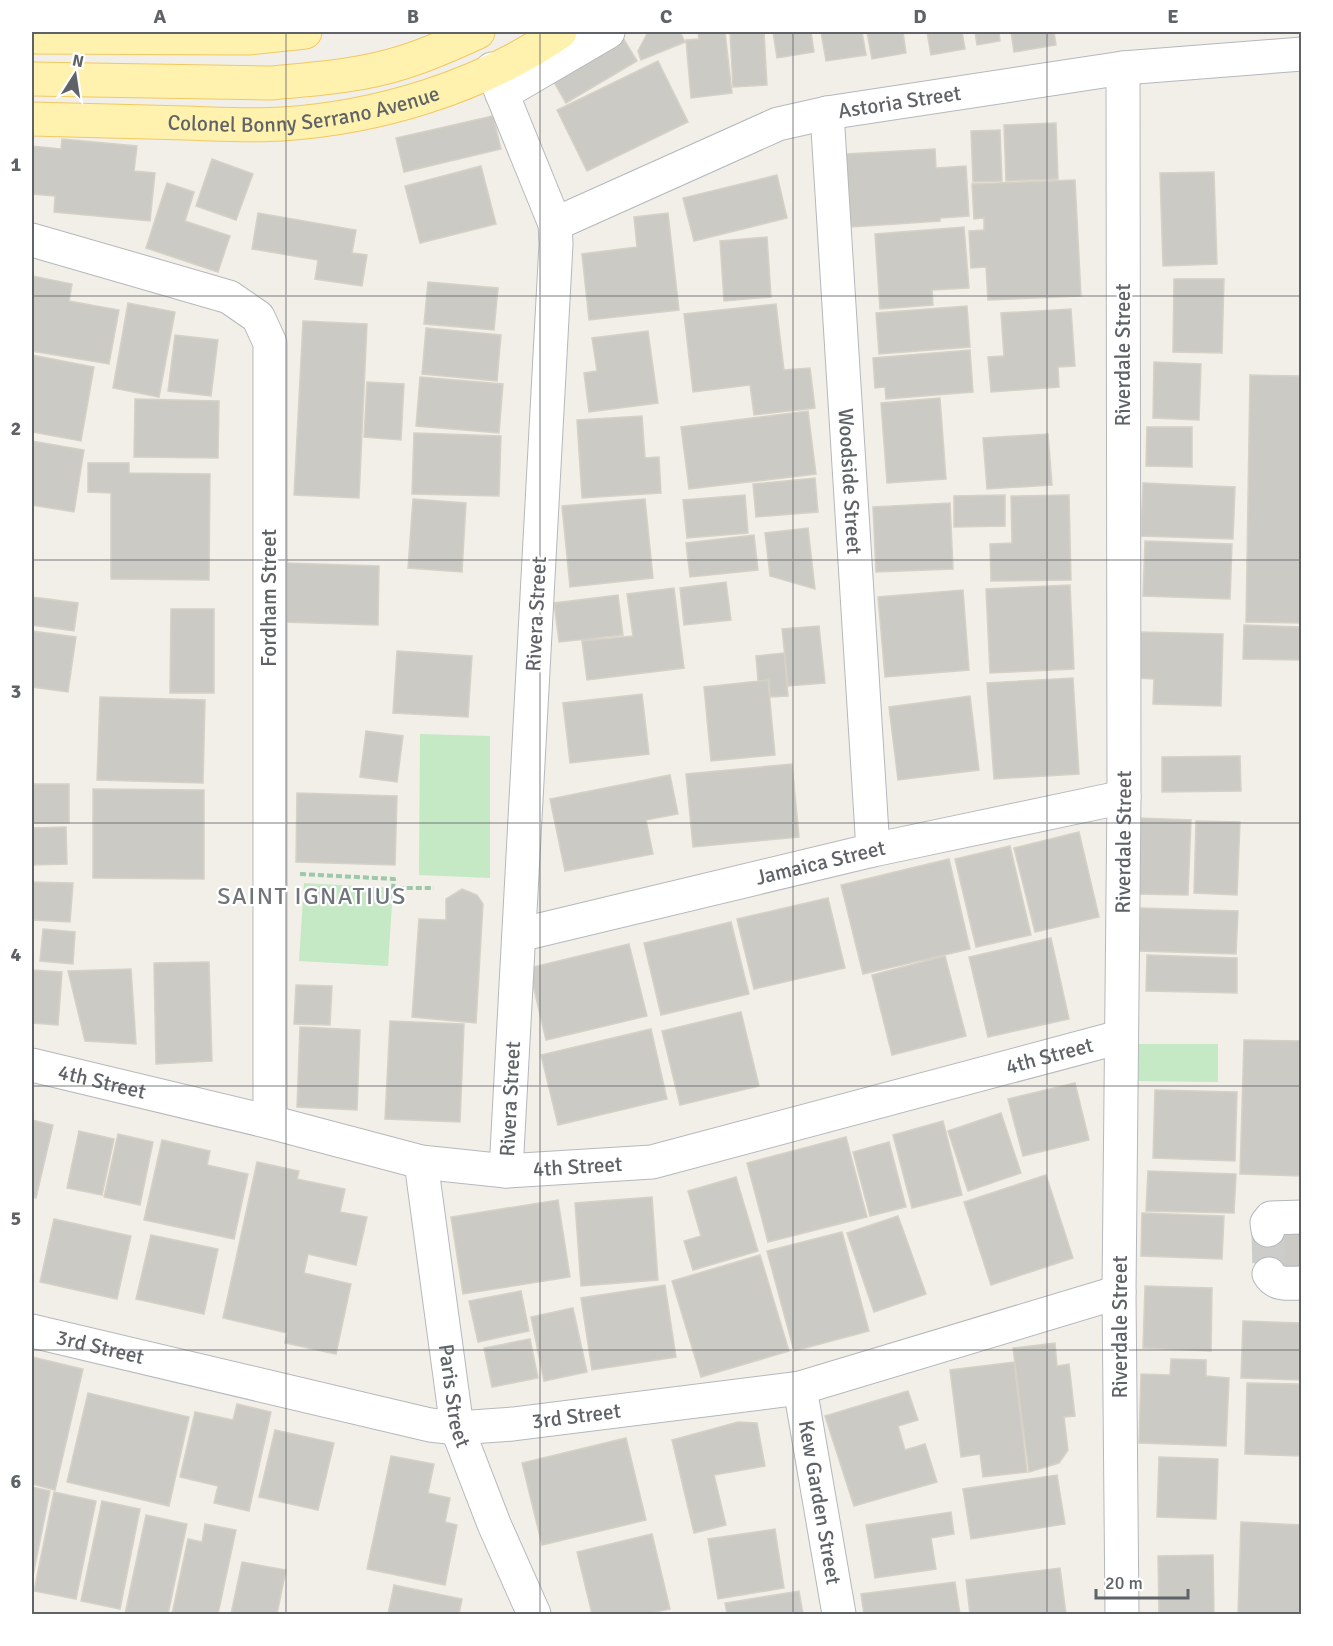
<svg xmlns="http://www.w3.org/2000/svg" width="1333" height="1646" viewBox="0 0 1333 1646" font-family="Signika,sans-serif">
  <rect width="100%" height="100%" fill="#f1efe8"/>
  <path fill="#c5e8c5" d="M420,734l70,2v142l-71,-3z
    M304,883l89,5 -5,78 -89,-5z
    M1136,1044h82v38l-83,-1z"/>
  <path fill="#cccac5" stroke="#d6d1c6" stroke-width="1.5" d="M648,32h32l5,10 -44,18 -3,-9z
    M698,32h27l7,61 -41,5 -5,-58 13,-1z
    M730,32h34l3,53 -34,2z
    M773,32h38l3,20 -37,6z
    M821,32h41l4,23 -40,6z
    M867,32h36l3,21 -34,6z
    M927,32h35l3,17 -34,6z
    M975,32h24l1,9 -23,4z
    M1011,32h46h-3l2,13 -42,7z
    M623,38l14,23 -71,42 -14,-24z
    M658,61l30,61 -101,49 -30,-61z
    M493,116l8,33 -97,23 -8,-34z
    M1056,123l2,56 -52,2 -2,-56z
    M1000,130l2,51 -29,1 -2,-51z
    M62,139l75,7 -3,25 21,2 -5,48 -96,-9 1,-16 -23,-2v-48l29,3z
    M935,149l1,19 30,-2 3,50 -29,2v3l-89,6 -5,-73z
    M212,159l41,15 -17,46 -40,-14z
    M481,166l15,58 -76,19 -15,-57z
    M1214,172l3,92 -54,2 -3,-93z
    M777,175l10,43 -93,23 -11,-43z
    M1075,180l6,116 -93,4 -2,-33 -15,1 -2,-37 15,-1v-12l-10,1 -2,-35z
    M167,183l27,9 -9,29 45,15 -12,36 -72,-24z
    M258,213l98,17 -4,23 15,2 -5,31 -47,-7 3,-19 -66,-11z
    M668,213l11,97 -90,10 -7,-66 55,-7 -3,-30z
    M964,227l5,61 -37,2 1,15 -53,4 -5,-75z
    M767,237l4,60 -47,4 -4,-60z
    M32,276l40,8 -3,17 50,9 -10,54 -77,-13z
    M1174,279h50l-2,74 -49,-1z
    M428,282l70,6 -4,42 -70,-6z
    M128,303l47,9 -16,85 -46,-9z
    M776,304l8,66 26,-2 5,40 -61,7 -4,-30 -57,7 -9,-78z
    M967,306l3,41 -91,7 -3,-41z
    M1071,309l4,57 -17,1 1,20 -68,5 -3,-35 16,-1 -3,-43z
    M303,321l64,3 -8,174 -65,-3z
    M426,328l75,7 -4,46 -75,-7z
    M648,331l10,72 -69,9 -5,-39 13,-2 -5,-33z
    M175,335l43,5 -7,56 -43,-5z
    M970,350l3,42 -87,7 -1,-12 -10,1 -2,-30z
    M32,355l62,12 -13,74 -49,-9z
    M1154,362l47,2 -2,56 -46,-2z
    M1250,375l52,1v247l-56,-1z
    M420,377l83,7 -4,49 -83,-7z
    M367,382l37,2 -3,56 -37,-3z
    M940,398l6,81 -59,4 -6,-80z
    M135,399l84,2 -1,57 -84,-1z
    M808,411l8,63 -127,15 -8,-62z
    M642,416l3,42 14,-1 2,36 -79,5 -5,-78z
    M1147,427h45v40l-46,-1z
    M414,433l87,3 -2,60 -87,-2z
    M1048,434l4,51 -65,4 -4,-51z
    M32,441l52,9 -10,62 -42,-7z
    M88,463h41v10l81,1 -1,106 -98,-1v-86l-23,-1z
    M815,478l3,34 -62,5 -3,-33z
    M1143,483l92,4 -2,52 -92,-3z
    M745,495l3,38 -61,5 -4,-38z
    M1005,495v31l-51,1v-31z
    M1069,495l2,85 -80,1 -1,-37 22,-1 -1,-47z
    M413,499l53,4 -4,69 -54,-4z
    M645,499l8,79 -83,9 -8,-81z
    M950,503l3,66 -77,3 -3,-65z
    M808,528l7,61 -45,-13 -5,-43z
    M754,535l4,35 -68,7 -4,-34z
    M1145,541l87,3 -2,55 -87,-3z
    M283,563l96,3 -1,59 -96,-3z
    M726,582l5,38 -47,5 -4,-37z
    M1070,585l4,84 -84,4 -4,-84z
    M674,588l10,80 -97,12 -5,-39 51,-5 -6,-42z
    M963,590l6,80 -84,7 -7,-80z
    M618,595l5,40 -64,7 -5,-39z
    M32,597l46,6 -4,28 -42,-6z
    M171,609h43v84h-44z
    M1244,625l58,2v33l-59,-1z
    M819,626l6,57 -37,3 -6,-57z
    M32,631l44,6 -8,55 -36,-5z
    M1138,632l85,2 -2,72 -68,-2 1,-25 -17,-1z
    M397,651l75,5 -4,61 -75,-4z
    M784,653l4,43 -18,1 -1,-17 -11,1 -2,-25z
    M1073,678l6,96 -85,5 -7,-96z
    M768,680l7,75 -64,6 -7,-74z
    M642,694l7,60 -79,9 -7,-60z
    M970,696l9,74 -81,10 -9,-73z
    M100,697l105,3 -2,83 -106,-3z
    M366,731l37,5 -6,46 -37,-5z
    M1240,756l1,35 -79,1v-35z
    M792,764l7,73 -106,10 -7,-73z
    M670,775l8,39 -32,6 7,34 -88,17 -15,-72z
    M32,784h37v39h-37z
    M93,789l111,1v89l-111,-1z
    M297,793l100,3 -2,69 -99,-3z
    M1139,818l52,2 -3,75 -51,-1z
    M1196,821l44,1 -3,73 -43,-2z
    M66,827l1,37 -35,1v-37z
    M1079,832l20,85 -64,15 -21,-84z
    M1010,846l21,89 -55,12 -21,-88z
    M949,859l21,90 -107,25 -22,-89z
    M32,882l41,1 -3,39 -38,-2z
    M462,889l15,6 6,9 -7,119 -64,-6 7,-98 27,1v-21z
    M828,898l17,70 -91,21 -17,-70z
    M1140,908l98,3 -2,43 -98,-3z
    M731,922l18,72 -88,21 -17,-72z
    M43,929l32,3 -2,32 -33,-3z
    M1051,938l18,81 -81,18 -19,-80z
    M629,944l18,72 -101,24 -17,-72z
    M1147,955l90,3v35l-91,-2z
    M945,956l21,80 -74,19 -20,-80z
    M209,962l3,99 -56,3 -2,-101z
    M131,969l5,75 -51,-3 -17,-70z
    M32,970l30,2 -4,53 -26,-2z
    M296,985l36,1 -2,39 -36,-1z
    M741,1012l18,74 -79,19 -18,-74z
    M390,1021l74,3 -4,98 -75,-3z
    M300,1027l60,3 -3,80 -60,-3z
    M651,1029l16,70 -109,26 -17,-70z
    M1244,1040l58,1v135l-62,-2z
    M1075,1083l14,57 -66,16 -15,-57z
    M1155,1090l82,2 -2,69 -82,-3z
    M1001,1113l20,60 -53,18 -20,-60z
    M32,1120l21,5 -17,73 -4,-1z
    M943,1121l19,74 -50,13 -19,-73z
    M79,1131l35,8 -12,56 -35,-7z
    M118,1134l35,8 -13,63 -36,-8z
    M846,1137l21,80 -99,25 -21,-79z
    M162,1140l48,11 -3,14 41,9 -14,65 -90,-19z
    M889,1142l17,65 -36,9 -17,-64z
    M257,1162l42,9 -2,8 48,10 -5,23 27,5 -11,48 -48,-11 -4,19 47,11 -15,70 -51,-11 2,-10 -64,-15z
    M1148,1171l88,3 -2,39 -88,-2z
    M1046,1175l27,83 -82,27 -27,-83z
    M736,1177l22,74 -65,19 -9,-29 17,-5 -13,-45z
    M652,1197l6,83 -77,6 -6,-83z
    M558,1200l12,77 -107,17 -12,-77z
    M1142,1213l82,3 -2,43 -81,-3z
    M898,1216l28,78 -52,18 -27,-79z
    M54,1219l77,17 -14,63 -77,-17z
    M1302,1229v44l-46,2 -1,-44z
    M842,1232l27,99 -75,20 -27,-100z
    M151,1235l67,14 -14,65 -68,-15z
    M760,1255l29,96 -88,26 -29,-96z
    M665,1285l11,72 -84,13 -11,-72z
    M1145,1286l67,2 -1,63 -68,-3z
    M521,1291l8,40 -51,11 -9,-41z
    M573,1308l14,64 -43,9 -13,-64z
    M1243,1321l59,2v57l-61,-2z
    M530,1339l8,39 -46,9 -8,-39z
    M1055,1343l2,23 12,-2 6,52 -11,1 4,33 -9,13 -30,9 -16,-124z
    M32,1357l51,12 -28,121 -23,-6z
    M1171,1359l35,1v16l23,2 -3,68 -87,-3 2,-69 29,1z
    M1014,1362l13,110 -44,5 -3,-23 -19,3 -11,-87z
    M1247,1383l55,1v72l-57,-2z
    M908,1391l10,29 -20,6 7,24 20,-6 12,38 -83,24 -29,-90z
    M88,1393l101,24 -20,89 -102,-24z
    M237,1404l34,8 -22,99 -35,-8 4,-17 -38,-9 15,-65 38,8z
    M738,1422l19,1 8,43 -51,9 12,50 -32,8 -22,-93z
    M275,1430l59,13 -16,67 -59,-13z
    M626,1438l20,82 -104,25 -20,-82z
    M391,1456l43,8 -6,29 22,5 -5,24 12,3 -12,60 -78,-16z
    M1159,1457l59,2 -2,60 -59,-2z
    M1057,1475l8,49 -94,15 -8,-50z
    M32,1487l18,4 -18,90z
    M54,1492l42,9 -20,98 -42,-8z
    M102,1501l38,8 -20,100 -39,-8z
    M951,1512l3,22 -23,4 5,31 -61,9 -9,-53z
    M146,1515l41,9 -19,90h-43z
    M1241,1522l61,3v89h-64z
    M205,1524l31,6 -18,84h-46l16,-75 14,3z
    M775,1529l9,59 -66,11 -10,-60z
    M652,1534l18,75 -24,5h-54l-15,-62z
    M1213,1555l1,59h-55l-1,-58z
    M242,1562l44,8 -9,44h-46z
    M1060,1568l6,46h-96l-4,-34z
    M955,1582l5,32h-96l-3,-20z
    M394,1585l68,14 -3,15h-71z
    M799,1591l4,23h-76l-2,-11z"/>
  <g fill="none" stroke-linecap="round" stroke-linejoin="round">
    <path stroke="#ccccc8" stroke-width="33" stroke-dasharray="33 16" stroke-linecap="butt" d="M1268,1230l1,44"/>
    <g stroke="#b5b8bc" stroke-width="35">
      <g id="minor">
        <path d="M492,69l63,155 1,20 -50,927"/>
        <path d="M502,94l106,-62"/>
        <path id="s1" d="M827,113l46,737"/>
        <path id="s2" d="M555,224l223,-100 49,-11 296,-45 179,-14"/>
        <path d="M32,240l197,57 29,20 12,26v779"/>
        <path id="s3" d="M519,935l354,-85 251,-53"/>
        <path id="s4" d="M32,1065l238,57 151,40 85,9 146,-9 468,-125"/>
        <path id="s5" d="M421,1162l36,266 37,96 40,90"/>
        <path d="M1268,1230l-1,-7 4,-5 31,-1"/>
        <path d="M1269,1274c7,12 20,9 33,9"/>
        <path id="s6" d="M32,1331l398,94 27,3 56,-4 287,-36 319,-96"/>
        <path id="s7" d="M800,1388l39,226"/>
        <path id="s8" d="M1122,1614l-3,-322 5,-495 -1,-729"/>
      </g>
    </g>
    <g stroke="#f2c960" stroke-width="35">
      <g id="major">
        <path d="M32,37l216,1 57,-6"/>
        <path d="M32,79l239,4c44,-4 90,-7 133,-21 26,-8 50,-19 74,-30"/>
        <path id="s9" d="M32,119c51,1 103,3 154,4 32,1 64,3 96,1 95,-6 199,-37 278,-92"/>
      </g>
    </g>
    <path stroke="#9cc7a9" stroke-width="4" stroke-dasharray="6 3" stroke-linecap="butt" d="M300,874l94,5 -1,9h41"/>
    <use href="#minor" stroke="#fff" stroke-width="33"/>
    <use href="#major" stroke="#fff2af" stroke-width="33"/>
  </g>
  <path fill="none" stroke="#5f6368" stroke-width="1.5" stroke-opacity="0.55" d="M286,32v1582M540,32v1582M793,32v1582M1047,32v1582M32,296h1270M32,560h1270M32,823h1270M32,1086h1270M32,1350h1270"/>
  <g text-anchor="middle" stroke-width="4.5" stroke-linejoin="round" paint-order="stroke">
    <g font-size="21" fill="#5f6368" stroke="#fff">
      <text dy="7" stroke="none"><textPath href="#s2" startOffset="368">Astoria Street</textPath></text>
      <text dy="7" stroke="none"><textPath href="#s9" startOffset="273">Colonel Bonny Serrano Avenue</textPath></text>
      <text transform="translate(1123 355) rotate(-90)" y="7">Riverdale Street</text>
      <text dy="7" stroke="none"><textPath href="#s1" startOffset="369">Woodside Street</textPath></text>
      <text transform="translate(269 598) rotate(-90)" y="7">Fordham Street</text>
      <text transform="translate(536 614) rotate(-87)" y="7">Rivera Street</text>
      <text dy="7" stroke="none"><textPath href="#s8" startOffset="772">Riverdale Street</textPath></text>
      <text dy="7" stroke="none"><textPath href="#s3" startOffset="310">Jamaica Street</textPath></text>
      <text dy="7" stroke="none"><textPath href="#s4" startOffset="1044">4th Street</textPath></text>
      <text dy="7" stroke="none"><textPath href="#s4" startOffset="72">4th Street</textPath></text>
      <text transform="translate(510 1099) rotate(-87)" y="7">Rivera Street</text>
      <text dy="7" stroke="none"><textPath href="#s4" startOffset="558">4th Street</textPath></text>
      <text transform="translate(1120 1327) rotate(-90)" y="7">Riverdale Street</text>
      <text dy="7" stroke="none"><textPath href="#s6" startOffset="70">3rd Street</textPath></text>
      <text dy="7" stroke="none"><textPath href="#s5" startOffset="236">Paris Street</textPath></text>
      <text dy="7" stroke="none"><textPath href="#s6" startOffset="556">3rd Street</textPath></text>
      <text dy="7" stroke="none"><textPath href="#s7" startOffset="116">Kew Garden Street</textPath></text>
    </g>
    <g font-size="24" letter-spacing="1.5" fill="#70757a" stroke="#fff">
      <text x="312" y="904">SAINT IGNATIUS</text>
    </g>
  </g>
  <rect width="1333" height="1646" fill="none" stroke="#ffffff" stroke-width="66"/>
  <g transform="translate(75 75) rotate(12)" stroke="#ffffff" stroke-width="4.5" paint-order="stroke">
  <path d="M0-4.5L10 22L0 15L-10 22Z" fill="#5f6368"/>
  <text y="-9" font-size="16" font-weight="bold" text-anchor="middle" fill="#5f6368">N</text>
  </g>
  <path d="M1096 1589v9h92v-9" fill="none" stroke="#5f6368" stroke-width="3"/>
  <text x="1105" y="1589" font-size="18" fill="#5f6368" stroke="#ffffff" stroke-width="4.5" paint-order="stroke">20 m</text>
  <rect x="33" y="33" width="1267" height="1580" fill="none" stroke="#5f6368" stroke-width="2"/>
  <g font-size="20" text-anchor="middle" font-weight="bold" fill="#5f6368">
    <text x="160" y="23">A</text>
    <text x="413" y="23">B</text>
    <text x="666" y="23">C</text>
    <text x="920" y="23">D</text>
    <text x="1173" y="23">E</text>
    <text x="16" y="171">1</text>
    <text x="16" y="435">2</text>
    <text x="16" y="698">3</text>
    <text x="16" y="961">4</text>
    <text x="16" y="1225">5</text>
    <text x="16" y="1488">6</text>
  </g>
</svg>
